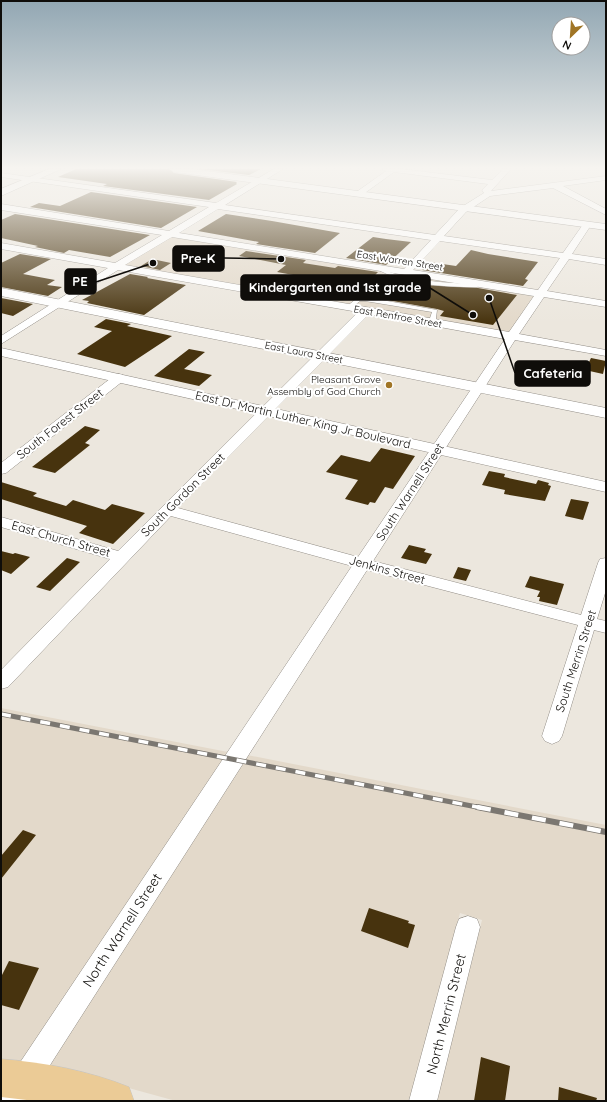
<svg xmlns="http://www.w3.org/2000/svg" width="607" height="1102" viewBox="0 0 607 1102" font-family="Quicksand,sans-serif">
  <rect width="100%" height="100%" fill="#ece7de"/>
  <path fill="#e3d9ca" d="M170,234l372,59 -29,43 -396,-70z
    M1,708l227,44 -207,311h-20z
    M247,755l359,70v276h-169l45,-181 -22,-7 -51,188h-233l-102,-28 -28,-5z"/>
  <path fill="#47330e" d="M76,169h93l5,4 63,9 -1,1 1,1 -28,16 -106,-14 4,-2 -49,-7z
    M200,169h61l-12,6z
    M91,192l106,15 -36,21 -131,-21 9,-4 21,3z
    M15,214l135,21 -40,22 -41,-7 -5,3 -29,-6 3,-1 -37,-8v-18z
    M226,214l46,7 68,12 -25,20 -59,-9 3,-2 -61,-11z
    M373,237l13,2 25,3 -25,23 -40,-7z
    M471,250l17,4 50,8 -13,17 3,1 -5,6 -101,-16 7,-8 27,4z
    M246,251l60,9 -3,3 32,5 3,-2 40,6 -3,3 49,10 54,3 39,7 -24,30 -53,-9 4,-5 -7,-2 -72,-13h-10l-3,3 -61,-11 13,-11 -27,-5 9,-7 -47,-9z
    M20,254l31,5 -28,15 32,6 -8,5 15,2 -14,9 -47,-9v-24z
    M152,259l19,4 -11,7 -19,-4z
    M130,274l18,3 -1,1 39,7 -42,30 -57,-12 2,-2 -7,-1z
    M1,298l32,6 -20,12 -12,-3z
    M106,319l25,5 -4,2 45,10 -47,31 -48,-13 35,-23 -18,-4z
    M189,349l16,3 -21,17 28,6 -13,11 -45,-10z
    M591,358l15,3 -3,13 -18,-4z
    M85,426l15,4 -15,13 5,2 -35,28 -23,-6z
    M381,448l34,8 -22,33 -8,-2 -10,16 -5,-1 -2,3 -23,-6 13,-19 -32,-8 15,-17 29,7z
    M489,471l16,3 -1,3 32,7 2,-4 11,3 -1,2 3,1 -6,15 -41,-7 1,-4 -23,-5z
    M1,482l36,11 -4,3 33,10 7,-6 32,10 7,-6 33,9 -32,31 -34,-11 8,-7 -86,-27z
    M571,499l18,3 -6,18 -18,-4z
    M409,545l17,4 -2,3 8,2 -6,10 -25,-6z
    M1,551l12,3 2,-1 15,4 -19,17 -10,-4z
    M67,558l13,4 -30,29 -14,-4z
    M458,567l13,3 -5,11 -13,-3z
    M530,576l34,8 -7,21 -18,-4 1,-4h-3l3,-6 -15,-4z
    M23,830l13,5 -35,44v-23z
    M369,908l40,13 -1,2 7,2 -7,23 -47,-17z
    M9,961l30,7 -20,42 -18,-5v-28z
    M481,1057l29,9 -5,35h-31z
    M559,1087l38,11 -1,3h-38z"/>
  <g fill="none" stroke-linecap="round" stroke-linejoin="round">
    <g stroke="#928d86" stroke-width="1">
      <path id="service" d="M375,266c5,0 7,3 12,5 5,2 12,4 18,5 23,6 48,8 72,7l3,2 -3,2c-33,0 -73,-2 -102,-19z
        M365,297l72,13 -1,8 1,4 -3,2 -3,-2 -1,-4 2,-6 -67,-11h-5l-9,7 -5,-1 10,-8z"/>
    </g>
    <g stroke="#928d86" stroke-width="1">
      <path id="minor" d="M274,169h9l-58,36 210,30 25,-27 24,-15 -2,-3 6,-6 -94,-12 -32,23 -7,-2 31,-22 -4,-2h19l91,11 11,-11h8l-20,22 115,-15v4l-43,6 43,23v6l-53,-27 -63,8 -24,16 -22,24 119,17 21,-30h6l1,2 -19,29 34,5v6l-37,-6 -22,32 59,10v6l-62,-10 -25,37 87,16v6l-91,-16 -142,221 208,54 17,-52 2,-4 6,-1v32l-9,29 9,2v12l-12,-3 -32,106 -3,5 -7,3 -7,-3 -3,-5 36,-111 -211,-55 -340,531h-26v-10l351,-525 -181,-50 -163,171 -7,2v-19l109,-111 -109,-32v-10l117,34 240,-239 -240,-42 -117,74v-8l107,-68 -107,-19v-6l114,20 47,-28 -161,-25v-6l168,27 40,-24 -208,-30v-4l215,30zM218,209l213,31 -27,29 -225,-36zM172,237l362,59 -25,36 -384,-67zM440,241l120,17 -22,32 -125,-20zM369,314l136,25 -147,218 -180,-49z
        M119,374l4,1 2,3 -2,3 -117,92 -5,1v-11l114,-88z
        M468,916l9,3 3,8 -43,174h-28l47,-174 3,-8z"/>
    </g>
    <g stroke="#928d86" stroke-width="1">
      <path id="tertiary" d="M49,169h12l-60,27v-7z
        M170,169h22l414,55v6l-432,-58z
        M1,288l605,120v10l-605,-122z
        M1,348l605,134v10l-605,-136z"/>
    </g>
    <g stroke="#c5c5c4" stroke-width="1">
      <path id="primary" d="M1,1059c43,3 88,12 128,28l5,14h-99l-34,-4z"/>
    </g>
    <use href="#service" fill="#fff" fill-rule="evenodd"/>
    <use href="#minor" fill="#fff" fill-rule="evenodd"/>
    <use href="#tertiary" fill="#fff" fill-rule="evenodd"/>
    <use href="#primary" fill="#ebcb96" fill-rule="evenodd"/>
    <g stroke="#7b7771" stroke-width="5">
      <path id="rail-far1" d="M1,714l481,94"/>
    </g>
    <g stroke="#7b7771" stroke-width="6">
      <path id="rail" d="M477,807l129,25"/>
    </g>
    <use href="#rail-far1" stroke="#fff" stroke-width="3.5" stroke-dasharray="10" stroke-linecap="butt"/>
    <use href="#rail" stroke="#fff" stroke-width="4.5" stroke-dasharray="14" stroke-linecap="butt"/>
  </g>
  <linearGradient id="sky" x2="0" y2="1"><stop stop-color="#92a7b3"/><stop offset="0.52" stop-color="#f6f4f0"/><stop offset="1" stop-color="#f6f4f0" stop-opacity="0"/></linearGradient>
  <rect width="607" height="323" fill="url(#sky)"/>
  <circle fill="#a07525" stroke="#fff" stroke-width="1.5" cx="389" cy="385" r="4"/>
  <g text-anchor="middle" stroke-width="4" stroke-linejoin="round" paint-order="stroke">
    <g font-size="10" fill="#0f0d0a" stroke="#fff">
      <text transform="translate(400 260) rotate(9)" y="4">East Warren Street</text>
      <text transform="translate(398 316) rotate(10)" y="4">East Renfroe Street</text>
      <text transform="translate(304 352) rotate(11)" y="4">East Laura Street</text>
    </g>
    <g font-size="10" fill="#0f0d0a" stroke="#fff" text-anchor="end">
      <text x="381" y="383">Pleasant Grove<tspan x="381" dy="12">Assembly of God Church</tspan></text>
    </g>
    <g font-size="12" fill="#0f0d0a" stroke="#fff">
      <text transform="translate(303 420) rotate(13)" y="4">East Dr Martin Luther King Jr Boulevard</text>
      <text transform="translate(60 424) rotate(-38)" y="4">South Forest Street</text>
      <text transform="translate(410 492) rotate(-57)" y="4">South Warnell Street</text>
      <text transform="translate(183 495) rotate(-45)" y="4">South Gordon Street</text>
      <text transform="translate(61 539) rotate(16)" y="4">East Church Street</text>
      <text transform="translate(387 570) rotate(15)" y="4">Jenkins Street</text>
      <text transform="translate(576 661) rotate(-72)" y="4">South Merrin Street</text>
    </g>
    <g font-size="14" fill="#0f0d0a" stroke="#fff">
      <text transform="translate(122 930) rotate(-57)" y="5">North Warnell Street</text>
      <text transform="translate(446 1014) rotate(-76)" y="5">North Merrin Street</text>
    </g>
  </g>
  <path fill="none" stroke="#0f0d0a" stroke-width="1.5" d="M281 259L224 258M153 263L96 282M473 315L430 288M489 298L515 373"/>
  <g fill="#0f0d0a" stroke="#fff" stroke-width="1.5">
    <circle cx="281" cy="259" r="4"/>
    <circle cx="153" cy="263" r="4"/>
    <circle cx="473" cy="315" r="4"/>
    <circle cx="489" cy="298" r="4"/>
  </g>
  <g fill="#0f0d0a" stroke="#0f0d0a" stroke-width="1.5">
    <rect x="173" y="246" width="51" height="25" rx="4"/>
    <rect x="65" y="269" width="31" height="25" rx="4"/>
    <rect x="241" y="275" width="189" height="25" rx="4"/>
    <rect x="515" y="361" width="75" height="25" rx="4"/>
  </g>
  <g font-size="13" text-anchor="middle" font-weight="bold" fill="#fff">
    <text x="198" y="263">Pre-K</text>
    <text x="80" y="286">PE</text>
    <text x="335" y="292">Kindergarten and 1st grade</text>
    <text x="553" y="378">Cafeteria</text>
  </g>
  <rect width="607" height="1102" fill="none" stroke="#0f0d0a" stroke-width="4"/>
  <g transform="translate(571 36) rotate(205)"><circle r="19" fill="#ffffff" stroke="#9f9e9d"/>
  <path d="M0-3L7 15L0 10L-7 15Z" fill="#a07525"/>
  <text y="-6" font-size="11" font-weight="bold" text-anchor="middle" fill="#0f0d0a">N</text>
  </g>
</svg>
